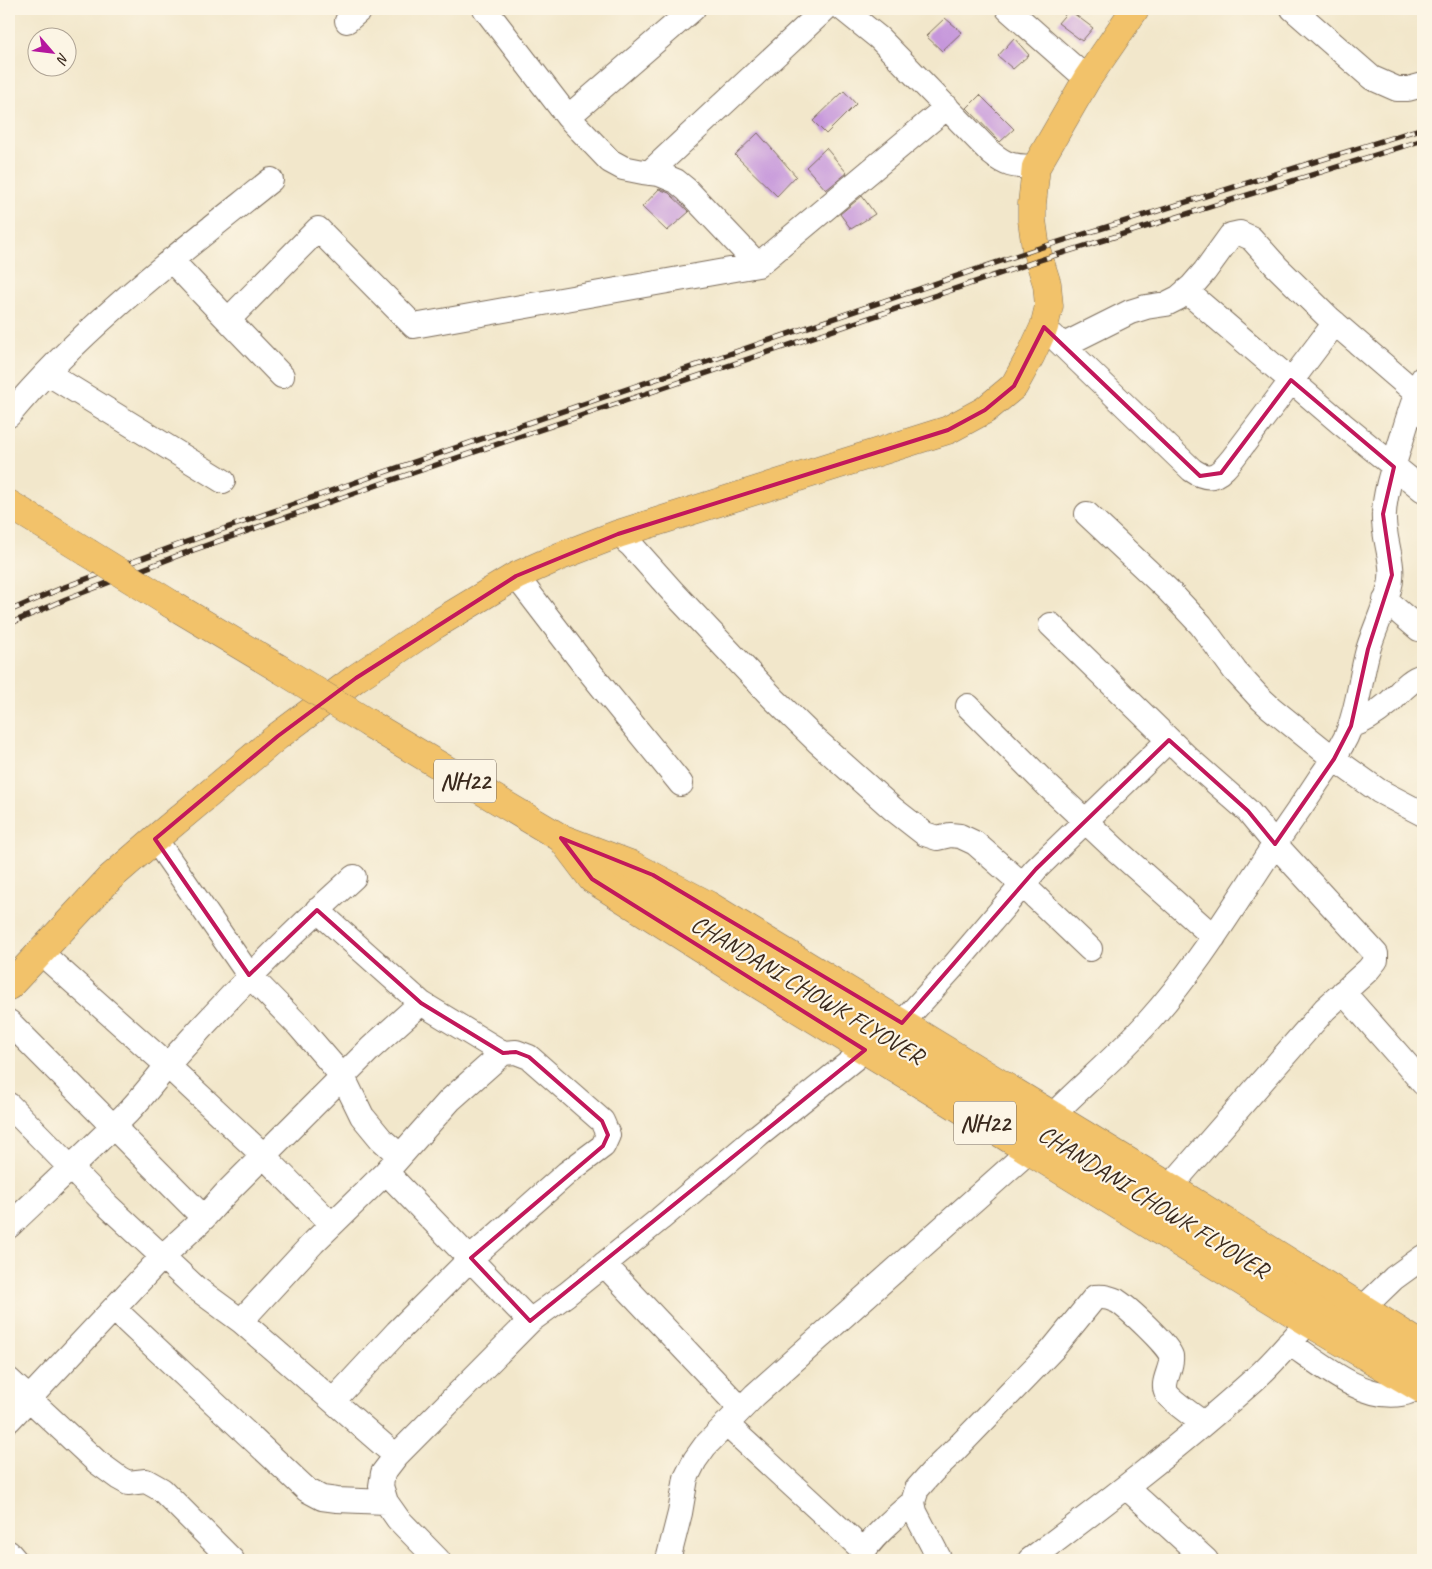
<svg xmlns="http://www.w3.org/2000/svg" width="1432" height="1569" viewBox="0 0 1432 1569" font-family="Caveat,sans-serif">
  <rect width="100%" height="100%" fill="#fcf5e5"/>
  <filter id="ink" filterUnits="userSpaceOnUse"><feTurbulence type="fractalNoise" baseFrequency=".02" numOctaves="2"/><feDisplacementMap in="SourceGraphic" scale="10" xChannelSelector="R" yChannelSelector="G"/><feConvolveMatrix kernelMatrix="1 2 1 2 8 2 1 2 1" color-interpolation-filters="sRGB"/></filter>
  <filter id="wash" filterUnits="userSpaceOnUse"><feTurbulence type="fractalNoise" baseFrequency=".0096" numOctaves="4" result="noise"/><feDisplacementMap in="SourceGraphic" scale="20" xChannelSelector="R" yChannelSelector="G"/><feGaussianBlur stdDeviation="1.12" result="paint"/><feColorMatrix in="noise" values="0 0 0 0 0 0 0 0 0 0 0 0 0 0 0 0 0 1.4 0 .05"/><feComposite in="paint" operator="in"/></filter>
  <g filter="url(#wash)">
    <rect width="100%" height="100%" fill="#f2e7cb"/>
    <g id="blocks">
      <path fill="#c697db" d="M1069,10l24,18 -11,13 -24,-18z
        M945,18l17,14 -20,19 -16,-15z
        M1014,38l15,17 -16,14 -15,-13z
        M844,91l12,13 -30,30 -13,-13z
        M980,95l34,34 -14,13 -33,-34z
        M758,133l38,43 -19,20 -42,-41z
        M826,148l21,25 -21,17 -20,-23z
        M659,189l10,4 20,19 -22,19 -25,-24z
        M862,196l13,18 -24,15 -11,-15z"/>
    </g>
  </g>
  <g filter="url(#ink)">
    <use href="#blocks" fill-opacity="0" stroke="#7b6c5b" stroke-width="1"/>
    <g fill="none" stroke-linecap="round" stroke-linejoin="round">
      <g stroke="#7b6c5b" stroke-width="26">
        <path id="minor" d="M485,9l83,108 42,44 13,7 20,4 16,2 17,7 11,9 71,75
          M843,9l36,29 112,115c17,14 24,13 45,14
          M1008,9l79,70
          M1293,9l79,69 25,11h11l15,-4
          M347,21l14,-12
          M568,117l125,-108
          M649,173l176,-164
          M171,260l57,60
          M1186,291l156,133 81,66
          M1052,335l140,135c20,14 29,3 41,-12l102,-135
          M1064,345l66,-33 16,-5 20,-3 12,-6 14,-12 13,-15 26,-36 9,-2 11,5 26,29 52,51 87,75
          M47,373l176,108
          M282,376l-54,-56 90,-91 96,97 344,-61 189,-158
          M9,415c74,-89 171,-162 262,-235
          M1087,514l81,76 33,35 34,46 23,25 13,12 63,51 45,32 44,23
          M618,534l13,11 41,46 102,108 43,42 76,68 32,25 12,4 13,-3 10,1 15,7 47,41 68,65
          M516,576l69,90 96,118
          M1385,600l34,29 4,1
          M1051,625l138,134 59,52 27,33 101,110v6l-8,10 -43,39 -155,178
          M968,706l80,80 67,63 99,88
          M1351,726c15,-5 26,-13 38,-23 10,-9 20,-24 34,-27
          M155,839l94,136 49,50 45,52 19,39 19,23 19,17
          M317,910l104,93 82,50
          M40,952l127,113 96,90 68,69
          M1343,992l80,91
          M9,1022l195,196
          M902,1023l49,-54 85,-100 133,-129
          M9,1105l98,100 89,83 45,33 155,135
          M1053,1115c31,-32 66,-60 95,-93 50,-55 88,-120 129,-181 14,-20 28,-40 41,-60 10,-14 20,-28 28,-44 12,-27 14,-58 22,-87 6,-20 16,-40 21,-60 8,-26 -7,-51 -5,-77 1,-20 8,-42 14,-62 8,-25 14,-50 25,-73
          M386,1172l144,149
          M9,1226c40,-38 81,-76 120,-115 19,-20 35,-43 54,-63 55,-61 110,-116 171,-171
          M604,1264l137,145
          M1363,1308l31,-30 29,-21
          M114,1309l193,181 15,8 15,2 49,2
          M241,1321l72,-78 73,-71 64,-72 53,-47 13,-1 13,5 73,64 6,14 -5,11 -36,27 -96,85 -74,74 -64,69
          M1289,1343c30,20 74,58 112,51 6,-1 12,-4 18,-6
          M9,1380l88,82 22,16 9,5 18,-2 16,9 70,70
          M9,1420l154,-164 36,-33 27,-30 145,-145 50,-45
          M726,1424l138,127
          M1126,1487l80,73
          M9,1553l6,7
          M438,1560l-40,-41 -12,-17 -5,-16 2,-13 13,-17 134,-135 37,-27 93,-75 99,-84 106,-85
          M668,1560l12,-47 6,-35 9,-18 10,-14 50,-51 274,-244
          M861,1560c1,-15 39,-47 52,-58
          M940,1560l-25,-48 -2,-10 4,-13 16,-18 23,-22 96,-99 43,-53c8,-1 14,0 22,4 11,7 51,44 54,55 2,13 -11,26 -4,38 4,6 29,24 36,29
          M1030,1560c77,-58 154,-117 226,-182 19,-17 35,-37 52,-56"/>
      </g>
      <g stroke="#7b6c5b" stroke-width="29">
        <path id="major" d="M591,857l832,510
          M9,986l101,-108 45,-39 123,-103 78,-58 79,-53 81,-49 45,-20 57,-22 330,-104 37,-20 29,-24 17,-31 13,-28 5,-21 -2,-22 -11,-35 -4,-29v-16l4,-37 51,-88 48,-70"/>
      </g>
      <g stroke="#7b6c5b" stroke-width="29">
        <path id="highway" d="M9,504l78,48
          M171,604l109,65
          M370,724l191,114 69,26 78,41 462,282 253,159
          M561,838l31,41 167,106 549,337 115,68"/>
      </g>
      <use href="#minor" stroke="#fff" stroke-width="24"/>
      <use href="#major" stroke="#f2c26a" stroke-width="28"/>
      <use href="#highway" stroke="#f2c26a" stroke-width="28"/>
      <g stroke="#3b2a1e" stroke-width="5.5">
        <path id="rail" d="M9,611l53,-23 116,-43 198,-70 660,-226 387,-121
          M9,624l57,-25 116,-45 204,-72 654,-222 383,-120"/>
      </g>
      <use href="#rail" stroke="#fcf5e5" stroke-width="4" stroke-dasharray="11" stroke-linecap="butt"/>
      <g stroke="#7b6c5b" stroke-width="29" stroke-linecap="butt">
        <path id="highway-bridge" d="M87,552l84,52
          M280,669l90,55"/>
      </g>
      <use href="#highway-bridge" stroke="#f2c26a" stroke-width="28"/>
    </g>
  </g>
  <path fill="none" stroke="#c2185b" stroke-width="4" stroke-linejoin="round" d="M1044,327l156,149 21,-3 70,-93 103,87 -11,47 9,61 -24,74 -17,77 -17,33 -59,85 -27,-33 -79,-71 -133,129 -134,154 -249,-148 -92,-37 31,41 273,171 -335,271 -59,-63 132,-112 5,-11 -6,-14 -73,-64 -13,-5 -13,1 -82,-50 -104,-93 -68,65 -94,-136 123,-103 78,-58 160,-102 102,-42 330,-104 37,-20 29,-24z"/>
  <g text-anchor="middle" stroke-width="4.5" stroke-linejoin="round" paint-order="stroke">
    <g fill="#fcf5e5" stroke="#75675a" stroke-width="1">
      <rect x="434" y="759.5" width="62" height="43" rx="4"/>
      <rect x="954" y="1101.5" width="62" height="43" rx="4"/>
    </g>
    <g font-size="24" font-weight="bold" fill="#3b2a1e">
      <text x="465" y="789">NH22</text>
      <text x="985" y="1131">NH22</text>
    </g>
    <g font-size="25" fill="#3b2a1e" stroke="#fcf5e5">
      <text transform="translate(808 989) rotate(31)" y="9">CHANDANI CHOWK FLYOVER</text>
      <text transform="translate(1154 1201) rotate(32)" y="9">CHANDANI CHOWK FLYOVER</text>
    </g>
  </g>
  <rect width="1432" height="1569" fill="none" stroke="#fcf5e5" stroke-width="30"/>
  <g transform="translate(52 52) rotate(118)"><circle r="24" fill="#fcf5e5" stroke="#afa495"/>
  <path d="M0-4L9 19L0 12L-9 19Z" fill="#b5179e"/>
  <text y="-8" font-size="14" font-weight="bold" text-anchor="middle" fill="#3b2a1e">N</text>
  </g>
</svg>
